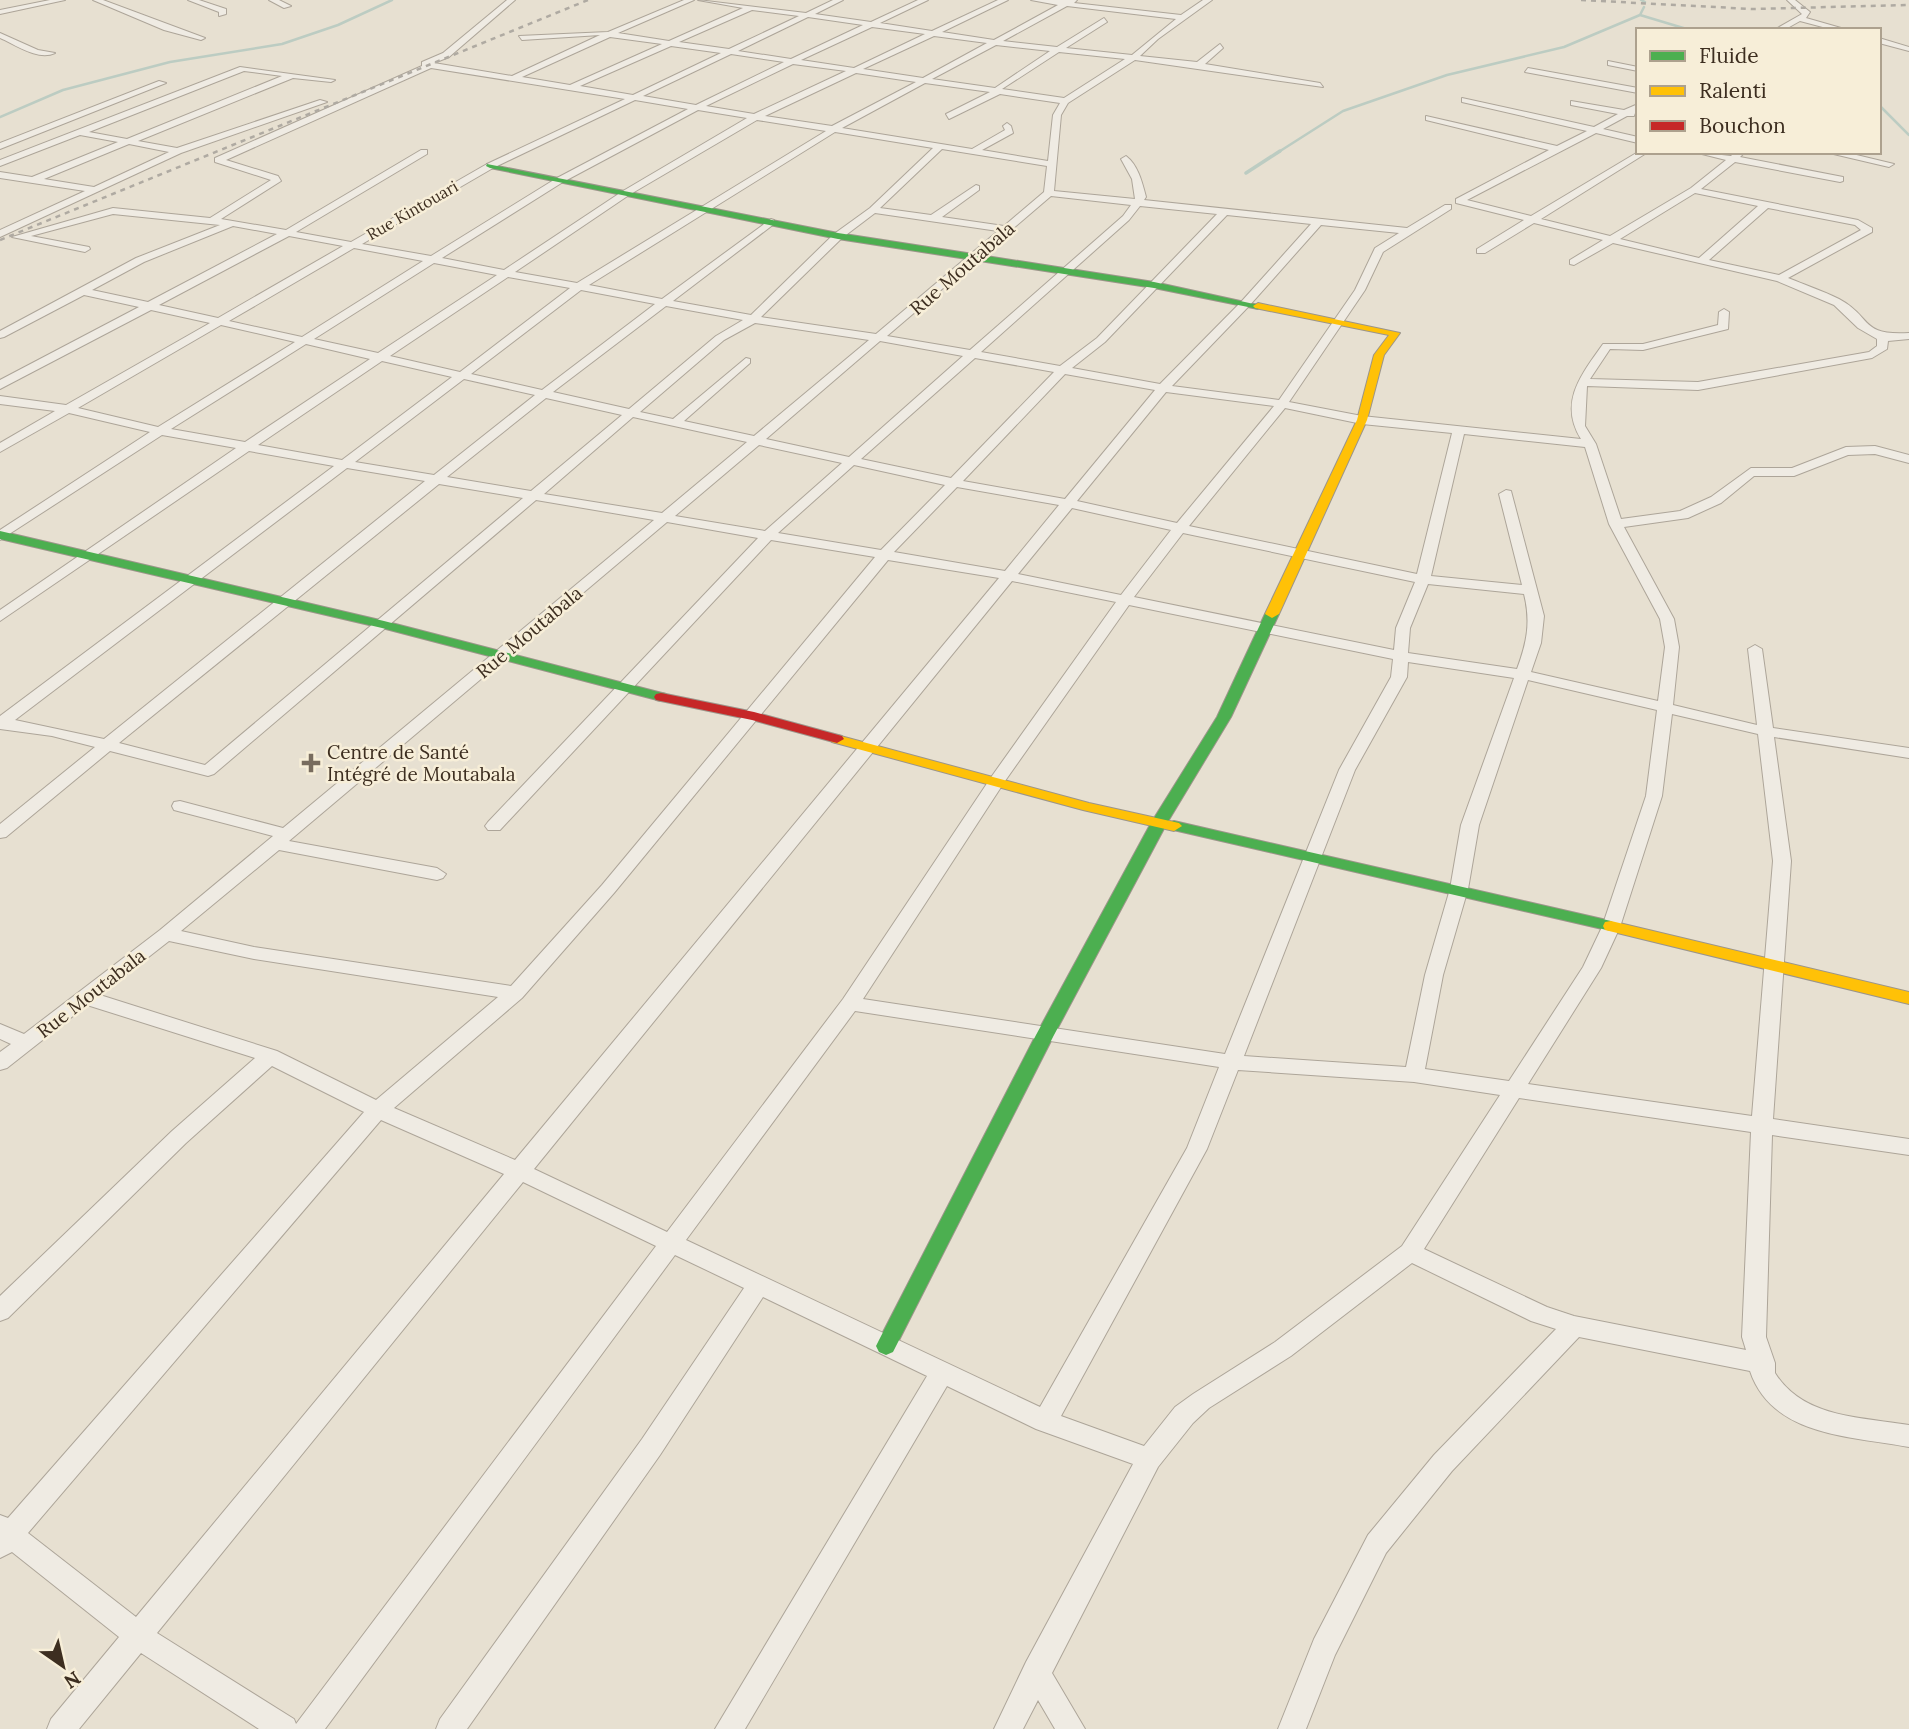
<svg xmlns="http://www.w3.org/2000/svg" width="1909" height="1729" viewBox="0 0 1909 1729" font-family="Lora,serif">
  <rect width="100%" height="100%" fill="#e7e0d1"/>
  <g fill="none" stroke-linecap="round" stroke-linejoin="round">
    <path stroke="#bcccc2" stroke-width="2.5" d="M1641,0l4,2
      M1644,7l-4,8 50,15
      M1879,105l30,30
      M0,117l63,-27 107,-28 112,-18 56,-19 54,-25
      M1277,153l66,-42 104,-36 117,-28 76,-32"/>
    <path stroke="#bcccc2" stroke-width="3.5" d="M1246,173l34,-22"/>
    <g stroke="#ada599" stroke-width="2">
      <path id="street" d="M50,0h15l-65,14v-4z
        M93,0h10l102,38 -4,2 -37,-10z
        M188,0h11l27,9v5l-7,2v-4z
        M269,0h10l12,6 -7,2z
        M507,0h8l-66,57 -15,6 78,13 88,-41 -78,5 -3,-4 89,-4 76,-32h10l-76,33 51,8 74,-33 -45,-8 108,13 27,-13h10l-28,14 56,8 47,-22h10l-48,23 52,8 66,-31h10l-66,32 52,8 64,-35 -27,-5h46l-3,3 107,12 22,-15h9l-54,39 -18,17 57,6 23,-18 3,4 -18,16 115,19 3,4 -188,-27 -67,43 -7,12 -7,76 81,8 -3,-20 -11,-20 5,-3c12,9 16,26 20,41l-2,3 263,28 38,-23h6v4l-68,43 -18,38 -76,112 73,14 219,23c-23,-37 1,-65 22,-95h40l75,-19 1,-13 5,-3 5,3 -1,17 -85,21 -33,-1 -20,30 108,3 171,-30 8,-6v-7l-19,-11 -24,-23 -57,-24 -164,-38 -39,22 -4,-1v-4l33,-20 -69,-17 -49,30h-8v-4l47,-29 -68,-17v-4l93,-49 -123,-30v-4l131,30 30,-15 -125,-29v-4l132,29 24,-13 -47,-9v-4l53,9 14,-6 -4,12h-7l-24,13 35,8v6l-42,-10 -129,67 64,16 107,-64h10l-107,67 69,17 81,-48 35,-28 -32,-8 37,4 4,-4h10l-5,5 103,20v4l-3,1 -105,-20 -34,27 157,31 14,8v4l-84,46c17,7 35,13 51,21 34,18 20,37 70,34v6l-21,2 -1,8 -15,9 -174,32 -111,-4 -2,40 11,18 25,75 59,-8 31,-14 40,-29h41l54,-21 29,-1 34,9v8l-34,-9 -27,1 -54,21h-40l-33,27 -33,15 -64,9 50,92 5,28 -6,58 84,20 -9,-76 7,-4 7,4 11,79 136,20v10l-135,-21 17,124 -18,258 136,20v16l-137,-20 -6,202 9,26v10c28,45 86,44 134,52v22c-57,-11 -137,-10 -159,-76l-171,-34 -127,134 -66,82 -51,102 -29,74h-28l36,-90 54,-104 66,-80 122,-126 -25,-8 -119,-58 -121,93 -82,52 -16,15 -35,44 -106,206 33,56h-30l-17,-29 -15,29h-29l32,-67 107,-198 -97,-35 -89,-43 -202,343h-30l212,-353 -164,-79 -103,158 -193,274h-31l4,-10 202,-280 102,-151 -69,-33 -350,474h-66l-118,-76 -62,76h-32l4,-10 68,-82 -107,-85 -12,6v-43l8,3 356,-406 -92,-46 -86,77 -178,175 -8,3v-25l172,-165 83,-73 -168,-53 -80,63 -7,2v-18l11,-8 -11,-5v-15l24,10 136,-104 113,-94 -99,-26 -2,-4 2,-4 6,-1 103,27 371,-308 -118,-20 -322,274 -6,2 -98,-25 -104,86 -6,1v-14l95,-77 -43,-11 -52,-7v-13l334,-250 -85,-15 -249,170v-11l236,-162 -74,-13 -162,105v-10l150,-98 -81,-19 -69,39v-9l55,-32 -55,-7v-8l66,9 144,-82 -59,-13 -151,79v-9l139,-73 -55,-12 -80,42 -4,1v-7l136,-73 84,-33 -107,-11 -82,22 58,11 1,2 -5,3 -73,-15 101,-29 97,10 61,-38 -56,-18v-4l207,-92v-4l21,-9zM1067,6l109,13 -44,36 -66,-7 41,-26 -3,-4 -47,29 -54,-6zM752,10l47,6 -70,33 -50,-7zM808,17l55,8 -72,34 -53,-8zM872,27l53,7 -71,34 -53,-8zM934,36l53,7 -64,35 -60,-9zM610,37l52,7 -92,41 -48,-8zM996,45l54,6 -55,37 -63,-9zM671,46l50,7 -88,42 -53,-9zM1059,52l66,7 -61,39 -62,-9zM731,54l53,8 -88,43 -53,-9zM793,64l53,7 -92,43 -48,-8zM431,68l194,31 -138,65 -136,78 -55,-10 131,-78v-4h-6l-135,80 -65,-11 60,-38 -3,-5 -52,-16zM856,73l60,9 -84,44 -67,-10zM925,83l65,9 -44,22 3,5 51,-25 60,9 -7,12 -5,46 -66,-11 31,-17 -2,-7 -4,-3 -4,3 2,4 -33,19 -130,-21zM635,100l53,9 -131,69 -126,78 -69,-12 131,-76zM698,110l49,8 -124,73 -119,79 -62,-12 121,-76zM757,120l69,11 -249,152 -62,-11 114,-77zM835,132l98,16 -63,60 -36,26 -83,81 -78,-14 101,-77v-4l-3,-1 -109,80 -73,-14zM942,149l105,17 -3,26 -40,34 -62,-9 37,-27v-4l-3,-1 -45,30 -51,-7zM1695,193l63,13 -59,52 -79,-19zM1051,196l80,9 -8,11 -153,134 -83,-14zM1140,206l77,8 -120,124 -37,28 -79,-14 148,-132zM1768,208l87,17 6,5 -82,45 -70,-15zM875,213l123,18 -122,103 -115,-17 81,-79zM1227,215l84,9 -70,78 -81,82 -88,-16 33,-26zM1321,225l78,8 -24,15 -20,42 -76,110 -107,-14 77,-80zM233,226l44,8 -129,68 -56,-12 52,-28zM289,236l54,10 -125,72 -59,-13zM354,248l69,13 -121,76 -73,-16zM434,263l63,12 -119,78 -64,-14zM508,277l62,11 -110,84 -70,-16zM581,290l74,14 -113,86 -71,-16zM666,306l77,14 -27,16 -87,73 -76,-17zM755,323l114,17 -115,96 -70,-15 66,-58v-4l-4,-1 -73,61 -33,-7 84,-72zM221,325l74,17 -137,85 -80,-19zM880,341l83,15 -114,101 -83,-18zM306,344l64,15 -125,83 -74,-13zM975,358l79,14 -103,106 -90,-19zM382,361l70,16 -110,83 -84,-15zM1065,374l90,16 -90,109 -102,-18zM464,379l71,16 -101,80 -79,-13zM1166,392l108,14 -97,117 -100,-22zM546,398l76,17 -91,76 -84,-14zM1285,408l77,16 90,9 -35,141 -228,-48zM633,417l114,25 -85,71 -118,-19zM1464,434l121,13 24,77 51,95 5,28 -7,54 -127,-29 10,-29 3,-27 -33,-125 -5,-1 -7,4 23,91 -91,-9zM759,445l83,18 -77,68 -90,-15zM854,465l91,20 -64,65 -103,-17zM347,468l78,13 -321,258 -89,-19zM439,484l84,14 -318,267 -86,-22zM957,487l102,18 -54,66 -111,-19zM1072,508l99,22 -50,65 -103,-21zM667,522l91,16 -270,284 -3,4 3,4h12l271,-290 104,17 -273,328 -91,101 -257,-39 -73,-16 98,-81 158,30 6,-2 3,-4 -9,-6 -148,-27zM1183,533l232,49 -19,46 -2,22 -260,-53zM888,560l111,18 -484,582 -121,-52 128,-110 92,-105zM1012,581l104,21 -124,174 -149,223 -176,233 -133,-63zM1428,584l96,10c7,28 3,48 -7,75l-109,-16 2,-25zM1129,605l264,54 -2,18 -52,93 -114,284 -362,-55 142,-218zM1408,662l106,16 -53,147 -11,64 -25,86 -19,92 -162,-11 111,-286 52,-93zM1528,680l129,30 -11,86 -44,131 -19,40 -74,114 -84,-12 18,-94 25,-86 11,-64zM1672,714l86,20 15,127 -21,255 -224,-32 73,-116 19,-41 42,-131zM169,941l85,18 244,38 -122,103 -99,-49 -177,-56zM855,1011l364,56 -32,81 -147,259 -354,-167zM1238,1070l176,12 86,13 -98,151 -127,96 -82,52 -18,13 -31,39 -83,-30 146,-267zM1519,1098l232,34 -9,205 4,13 -172,-34 -27,-9 -123,-58zM381,1120l123,54 -368,443 -108,-84zM523,1182l133,64 -360,478 -2,-5 -137,-86z
        M1787,0h8l15,12 -4,6 42,12h-14l-34,-9 -16,9h-10l28,-16z
        M0,33l38,17 17,3c-17,8 -39,-8 -55,-15z
        M1879,38l30,9v4l-30,-8z
        M1608,61l30,6v4l-30,-6z
        M240,67l95,13 -4,2 -38,-4 -155,63 39,7 143,-48 7,2 -146,51 -181,84v-7l85,-39 -85,-13v-6l32,5 86,-35 -38,-7 -80,31v-6zM244,71l38,5 -155,63 -38,-7zM129,144l40,8 -75,35 -50,-8z
        M1528,68l110,20v5l-113,-21z
        M159,81l7,2 -166,66v-6z
        M1825,152h19l50,12 -5,3z"/>
    </g>
    <g stroke="#9c958a" stroke-width="2">
      <path id="fast" d="M487,164l351,69 316,49 109,24 -5,3 -104,-21 -316,-49 -348,-71 -4,-2z
        M0,531l384,90 282,73 2,3 -7,4 -279,-73 -382,-89z
        M1272,610l7,4 -48,103 -64,106 -113,212 -161,317 -7,3 -7,-3 -3,-6 3,-6 157,-305 115,-212 66,-106 48,-103z
        M1174,821l437,100 8,5 -8,5 -442,-102 -3,-3 3,-3z"/>
    </g>
    <g stroke="#9c958a" stroke-width="2">
      <path id="slow" d="M1258,303l142,30 -16,22 -17,65 -88,194 -7,4 -7,-4 92,-194 17,-65 15,-20 -134,-27 -2,-2z
        M837,735l252,68 90,20 3,3 -8,5 -91,-21 -251,-68 -2,-3z
        M1611,921l298,71v12l-304,-74 -2,-4 2,-4z"/>
    </g>
    <g stroke="#9c958a" stroke-width="2">
      <path id="jam" d="M661,693l93,19 88,24 2,3 -7,4 -85,-23 -96,-20 -2,-3 2,-3z"/>
    </g>
    <use href="#street" fill="#efebe3" fill-rule="evenodd"/>
    <use href="#fast" fill="#4caf50" fill-rule="evenodd"/>
    <use href="#slow" fill="#ffc107" fill-rule="evenodd"/>
    <use href="#jam" fill="#c62828" fill-rule="evenodd"/>
    <path stroke="#afaaa2" stroke-width="2.5" stroke-dasharray="5 5" stroke-linecap="butt" d="M1581,0l171,9 157,-4
      M0,240l588,-240"/>
  </g>
  <path fill="#786c5e" stroke="#f7eed8" stroke-width="2.5" d="M307.5 752.5h7v7h7v7h-7v7h-7v-7h-7v-7h7z"/>
  <g text-anchor="middle" stroke-width="5" stroke-linejoin="round" paint-order="stroke">
    <g font-size="16" fill="#3d2e20" stroke="#f7eed8">
      <text transform="translate(412 210) rotate(-30)" y="6">Rue Kintouari</text>
    </g>
    <g font-size="19" fill="#3d2e20" stroke="#f7eed8">
      <text transform="translate(962 268) rotate(-41)" y="7">Rue Moutabala</text>
      <text transform="translate(529 632) rotate(-40)" y="7">Rue Moutabala</text>
      <text transform="translate(91 993) rotate(-38)" y="7">Rue Moutabala</text>
    </g>
    <g font-size="19" fill="#3d2e20" stroke="#f7eed8" text-anchor="start">
      <text x="327" y="759">Centre de Santé<tspan x="327" dy="22">Intégré de Moutabala</tspan></text>
    </g>
  </g>
  <rect x="1636" y="28" width="245" height="126" fill="#f7eed8" stroke="#ada18e" stroke-width="2"/>
  <rect x="1650" y="51" width="35" height="10" fill="#4caf50" stroke="#ada18e" stroke-width="2"/>
  <text x="1699" y="63" font-size="21" fill="#3d2e20">Fluide</text>
  <rect x="1650" y="86" width="35" height="10" fill="#ffc107" stroke="#ada18e" stroke-width="2"/>
  <text x="1699" y="98" font-size="21" fill="#3d2e20">Ralenti</text>
  <rect x="1650" y="121" width="35" height="10" fill="#c62828" stroke="#ada18e" stroke-width="2"/>
  <text x="1699" y="133" font-size="21" fill="#3d2e20">Bouchon</text>
  <g transform="translate(63 1666) rotate(146)" stroke="#f7eed8" stroke-width="5" paint-order="stroke">
  <path d="M0-5L12 26L0 18L-12 26Z" fill="#3d2e20"/>
  <text y="-10" font-size="19" font-weight="bold" text-anchor="middle" fill="#3d2e20">N</text>
  </g>
</svg>
